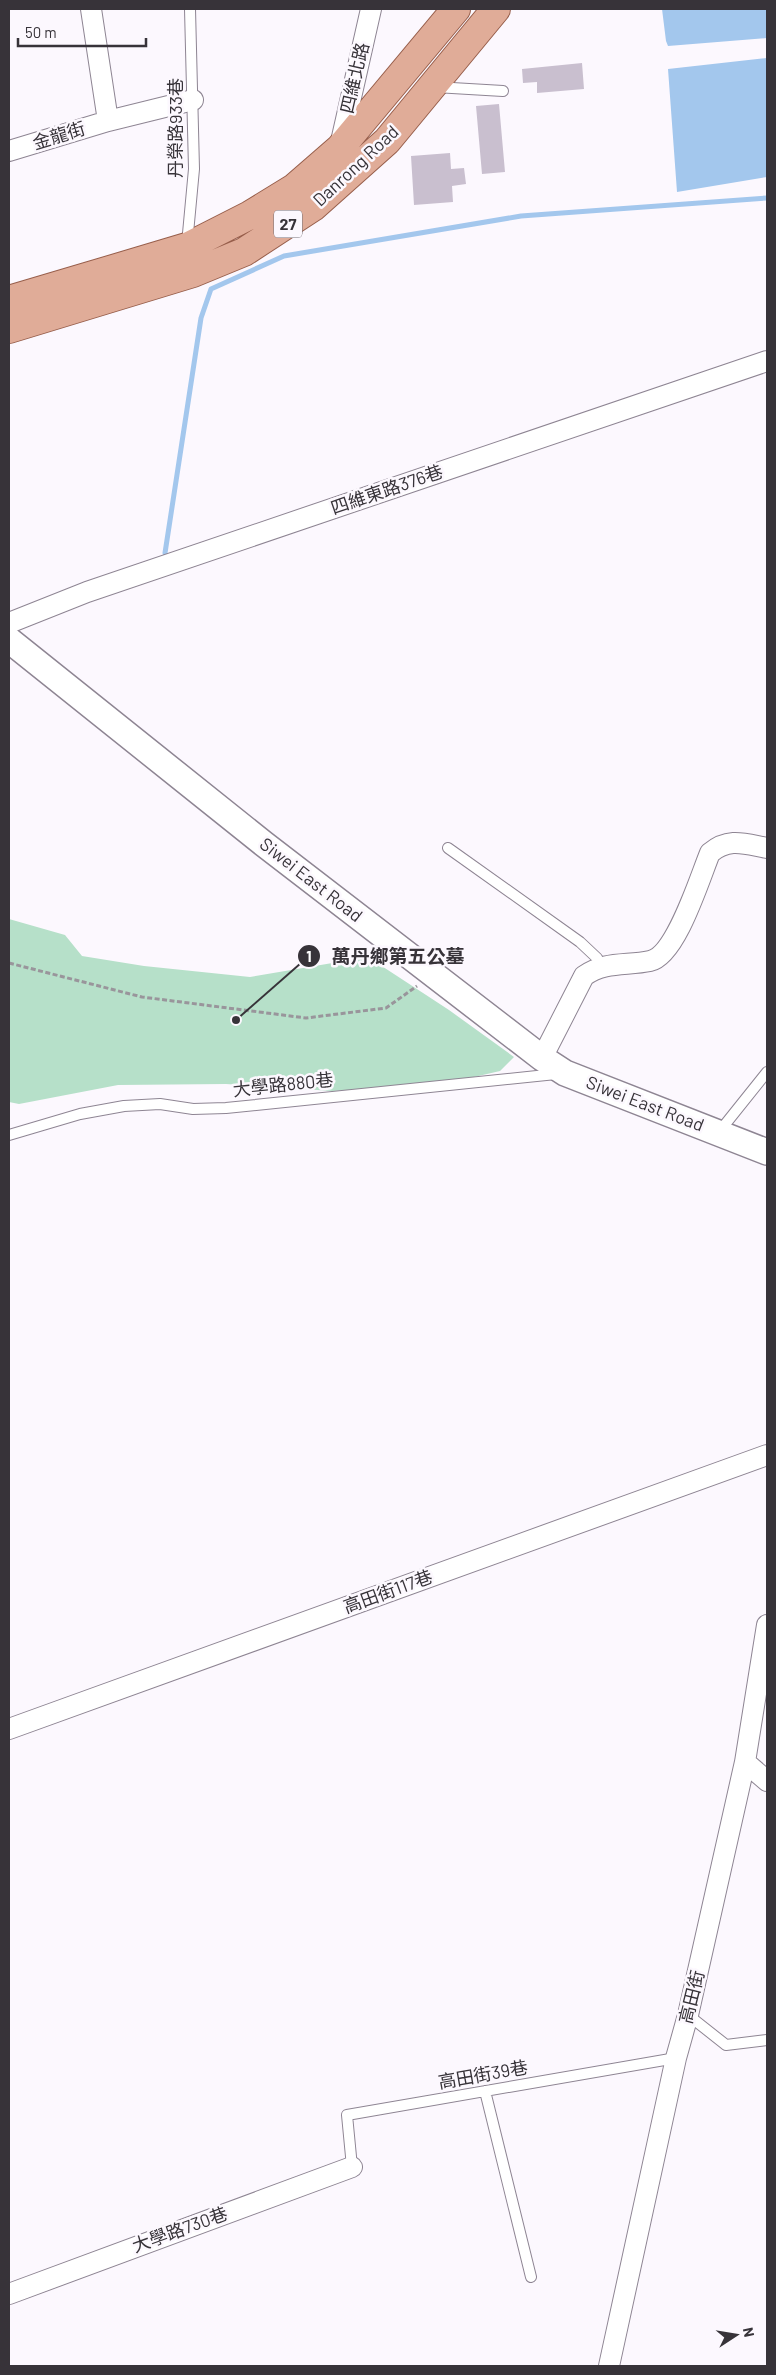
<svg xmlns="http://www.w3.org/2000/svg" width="776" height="2375" viewBox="0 0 776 2375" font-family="Barlow,'Noto Sans TC',sans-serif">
  <rect width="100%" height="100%" fill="#fcf8fe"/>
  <path fill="#b6e0c9" d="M9,919l56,16 17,21 62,10 106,11 118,-20 81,53 65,47 -14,14 -65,15 -103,5 -106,-7 -108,1 -99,19 -10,-2z"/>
  <path fill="#a3c7ed" d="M662,9h105v29l-99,8 -2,-5z
    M767,58v119l-90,15 -9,-123z"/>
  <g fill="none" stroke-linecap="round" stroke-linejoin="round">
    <path stroke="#a3c7ed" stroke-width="5" d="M165,553l36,-235 10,-29 73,-33 237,-40 246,-18"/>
  </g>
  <path fill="#c9bfcf" d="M582,63l2,26 -47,4v-11l-14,1 -1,-14z
    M499,104l6,68 -23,2 -6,-68z
    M450,153l1,16 13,-1 2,16 -14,2 1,16 -39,3 -3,-49z"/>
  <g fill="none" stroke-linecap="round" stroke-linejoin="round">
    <g stroke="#8e8593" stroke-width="12">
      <path id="service" d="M435,87l68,4
        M187,244l7,-75 -4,-160
        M448,848l132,94 17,16 5,9
        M719,1132l48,-60
        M9,1135l71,-21 44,-8 36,-2 33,5 33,-1 330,-34
        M688,2015l38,30 41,-5
        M485,2091l46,186
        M352,2167l-5,-52 329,-57"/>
    </g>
    <g stroke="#8e8593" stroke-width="22">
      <path id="minor" d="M91,9l17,112
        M340,146l31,-137
        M9,151l99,-30 85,-21
        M9,623l78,-31 680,-231
        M542,1058l42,-82c21,-15 42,-10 66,-15 26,-5 50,-84 60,-108 19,-16 35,-9 57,-5
        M9,1729l758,-274
        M745,1762l22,19
        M9,2294l343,-127
        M609,2366l67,-308 12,-43 57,-253 22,-137"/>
    </g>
    <g stroke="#8e8593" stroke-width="28">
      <path id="tertiary" d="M9,640l255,204 278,214 23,15 202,79"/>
    </g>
    <g stroke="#975e4b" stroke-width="30">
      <path id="primary" d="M9,300l178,-53 63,-32 44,-27 46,-40 116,-139
        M9,329l184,-56 51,-21 69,-45 74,-66 109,-132"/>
    </g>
    <path stroke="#99959b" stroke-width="3" stroke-dasharray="5 2.5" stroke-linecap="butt" d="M9,963l133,34 164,21 80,-10 31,-22"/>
    <use href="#service" stroke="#fff" stroke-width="10"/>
    <use href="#minor" stroke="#fff" stroke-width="20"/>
    <use href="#tertiary" stroke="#fff" stroke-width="25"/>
    <use href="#primary" stroke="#e0ac98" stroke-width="28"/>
  </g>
  <g text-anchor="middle" stroke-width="5" stroke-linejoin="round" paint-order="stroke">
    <rect fill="#fcf8fe" stroke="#726e74" stroke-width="1" x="274" y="210.5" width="28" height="27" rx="4"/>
    <g font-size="16" font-weight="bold" fill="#373339">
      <text x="288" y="230">27</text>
    </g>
    <g font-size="18" fill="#373339" stroke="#fcf8fe">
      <text transform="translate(355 78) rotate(-77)" y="6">四維北路</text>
      <text transform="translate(176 128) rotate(-90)" y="6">丹榮路933巷</text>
      <text transform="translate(59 136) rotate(-17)" y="6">金龍街</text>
      <text transform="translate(356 166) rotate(-43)" y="6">Danrong Road</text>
      <text transform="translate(387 490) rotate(-19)" y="6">四維東路376巷</text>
      <text transform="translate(311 880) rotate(38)" y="6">Siwei East Road</text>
      <text transform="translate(283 1085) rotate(-6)" y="6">大學路880巷</text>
      <text transform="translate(645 1104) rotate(21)" y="6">Siwei East Road</text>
      <text transform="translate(388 1592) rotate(-20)" y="6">高田街117巷</text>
      <text transform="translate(692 1997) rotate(-76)" y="6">高田街</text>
      <text transform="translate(483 2075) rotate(-10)" y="6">高田街39巷</text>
      <text transform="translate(180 2230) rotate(-20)" y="6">大學路730巷</text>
    </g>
  </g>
  <path fill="none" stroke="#373339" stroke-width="2" d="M236 1020L309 956"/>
  <g fill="#373339" stroke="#fcf8fe" stroke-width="2">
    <circle cx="236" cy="1020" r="5"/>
    <circle cx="309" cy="956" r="12"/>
  </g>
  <g font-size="15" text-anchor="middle" font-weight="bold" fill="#fff">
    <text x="309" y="962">1</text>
  </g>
  <g font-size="19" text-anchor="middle" font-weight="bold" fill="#373339" stroke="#fcf8fe" stroke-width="5" stroke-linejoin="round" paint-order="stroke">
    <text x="398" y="963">萬丹鄉第五公墓</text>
  </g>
  <rect width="776" height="2375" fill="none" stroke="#373339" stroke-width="20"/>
  <g transform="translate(736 2335) rotate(78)" stroke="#fcf8fe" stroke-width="4" paint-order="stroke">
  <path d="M0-4L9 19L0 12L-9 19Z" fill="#373339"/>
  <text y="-8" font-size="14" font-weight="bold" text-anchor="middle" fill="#373339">N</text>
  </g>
  <path d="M18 38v8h128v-8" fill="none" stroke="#373339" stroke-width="2.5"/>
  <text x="25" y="38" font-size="15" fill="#373339" stroke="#fcf8fe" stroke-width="4" paint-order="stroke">50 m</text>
</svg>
